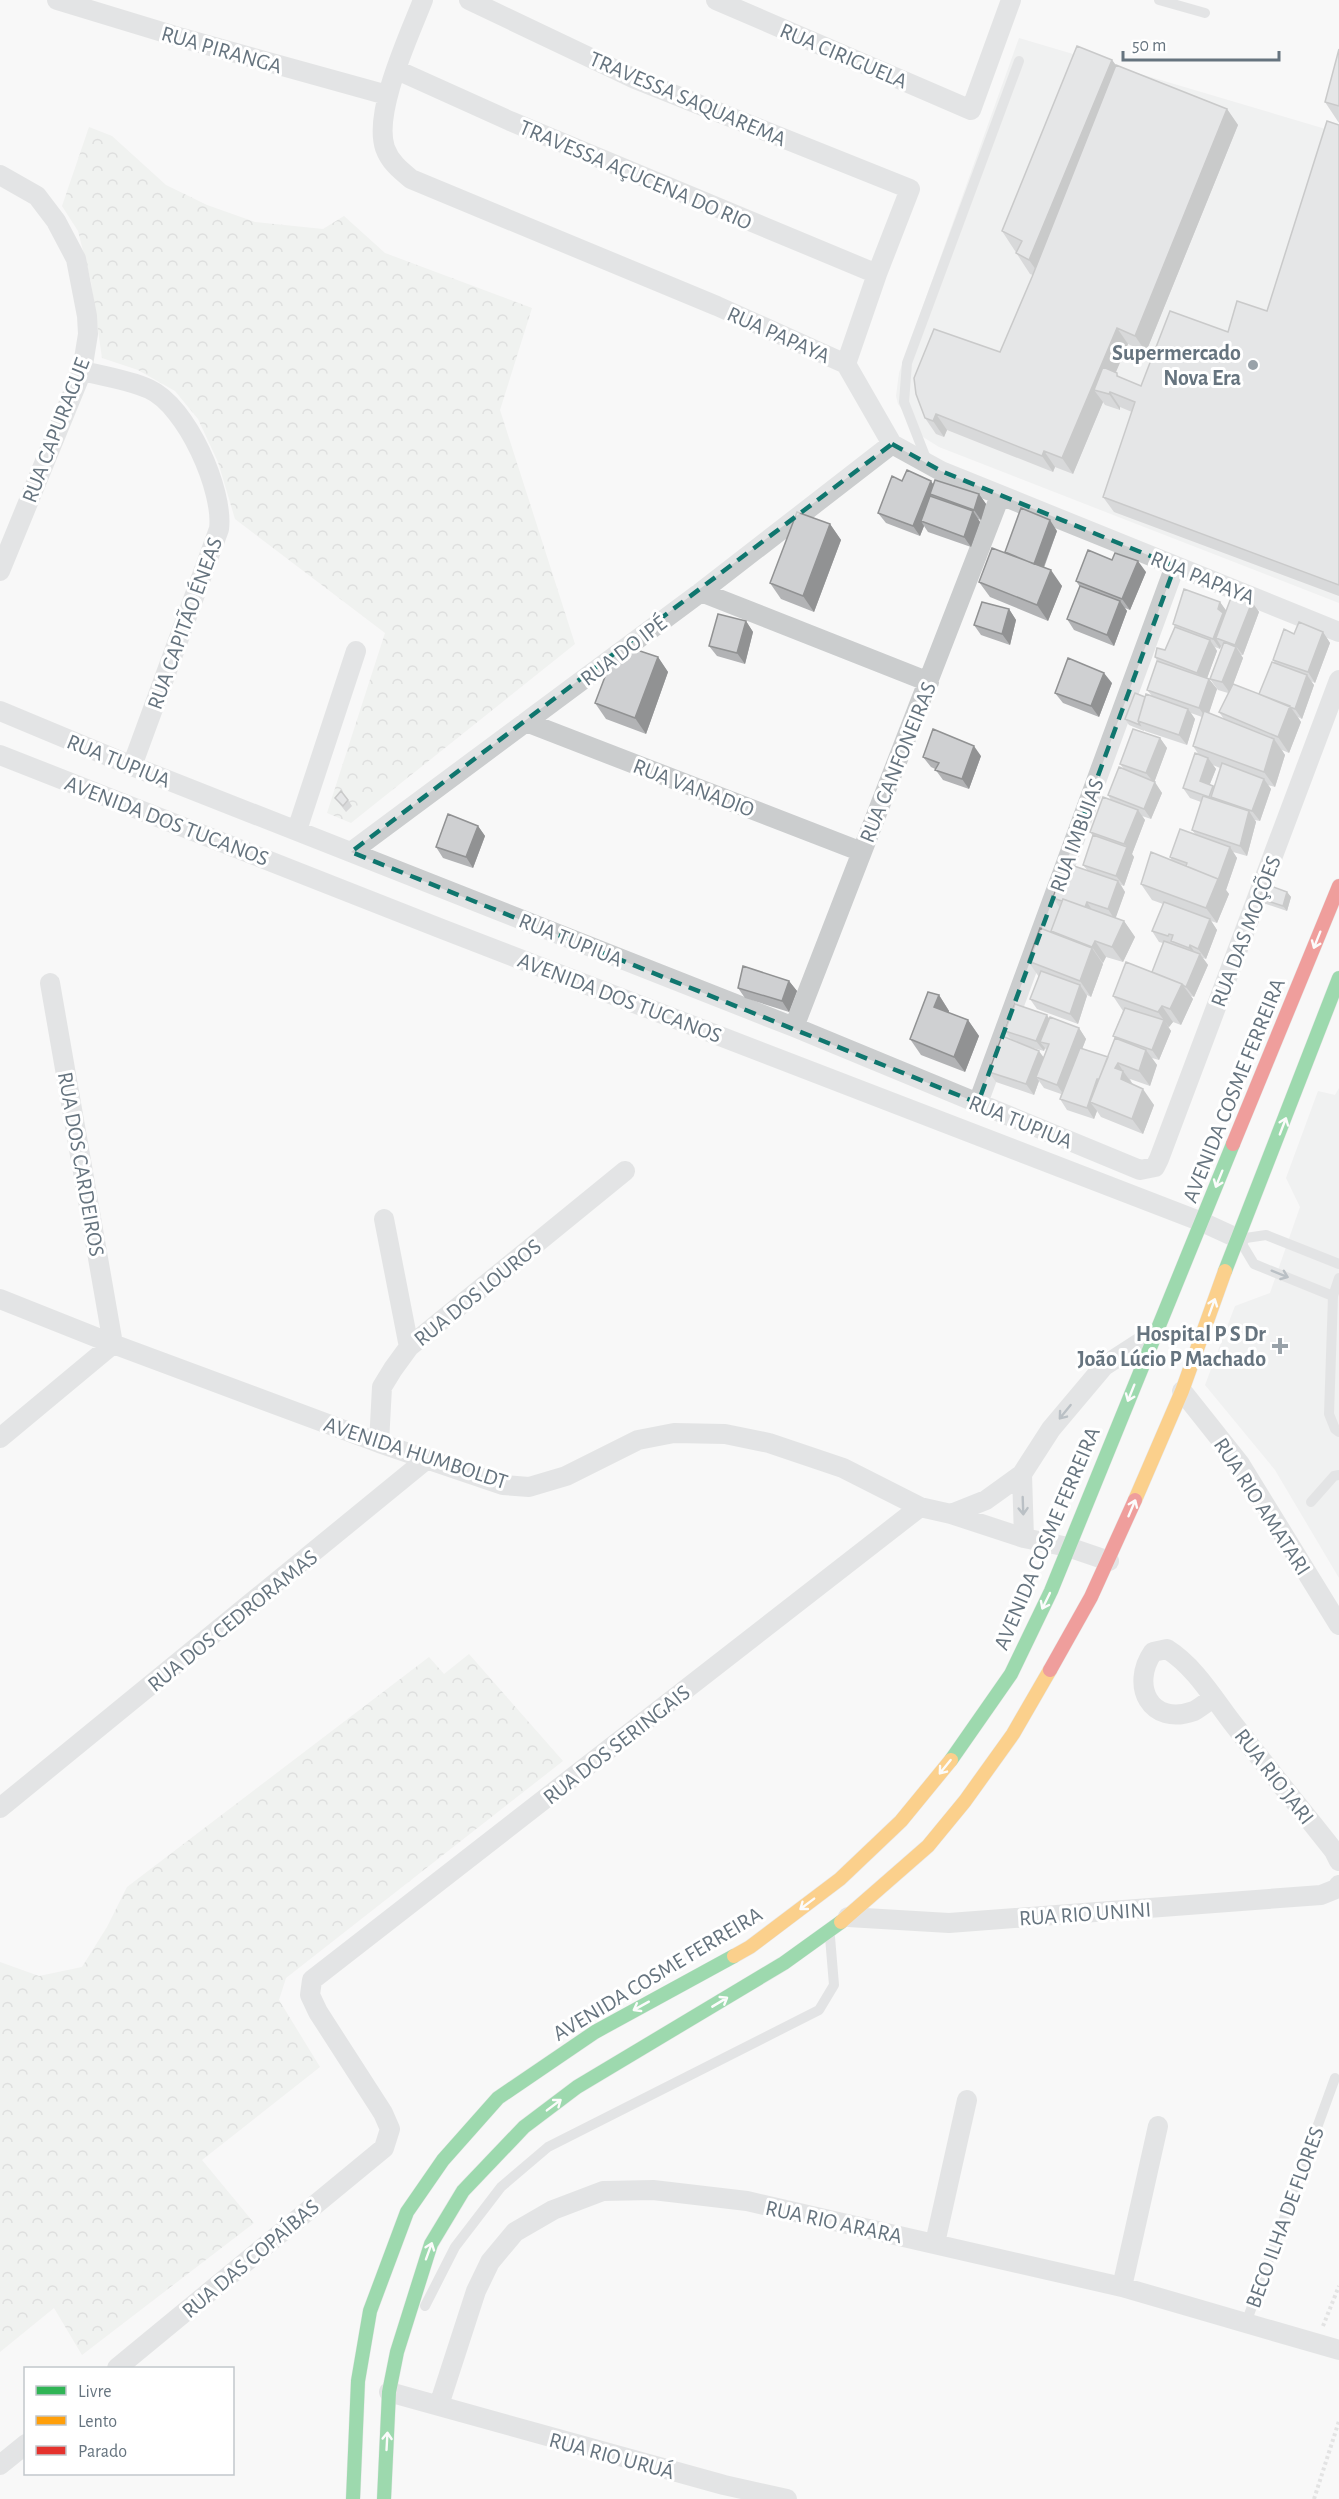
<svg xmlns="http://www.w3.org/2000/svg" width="1339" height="2499" viewBox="0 0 1339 2499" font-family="'Alegreya Sans',sans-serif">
  <defs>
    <pattern id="forest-crowns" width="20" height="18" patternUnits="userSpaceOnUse" patternTransform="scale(1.5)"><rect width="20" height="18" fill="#e7eae6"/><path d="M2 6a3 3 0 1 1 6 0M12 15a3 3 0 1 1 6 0" fill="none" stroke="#bfc2c0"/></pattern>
  </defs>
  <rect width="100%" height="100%" fill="#f8f8f8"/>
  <path fill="#e7e8e8" d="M1019,38l320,95v470l-400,-156 -16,-10 -25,-33 -2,-8 3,-23z
    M1339,1088v490l-64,-108 -70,-85 30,-79 35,-13 30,-86 -14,-29 32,-87 17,4z"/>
  <path fill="url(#forest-crowns)" d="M89,127l23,9 54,49 41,20 48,17 68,7 21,-13 41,37 147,55 -32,102 75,234 -224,179 -24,-10 58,-180 -150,-114 -17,-57 -20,-43 -23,-28 -37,-21 -36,-12 -11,-76 -13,-51 -16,-25z
    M469,1654l94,107 -277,217 -7,22 41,67 -118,93 52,63 -172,132 -28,-47 -54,44v-390l39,14 43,-9 25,-40 20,-40 302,-230 15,17z"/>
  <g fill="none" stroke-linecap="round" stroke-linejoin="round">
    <g stroke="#d4d5d5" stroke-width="15">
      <path id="fast" d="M1225,1271l114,-293
        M951,1760l60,-86 40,-83 182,-447
        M353,2499l5,-118 12,-70 37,-99 36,-52 55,-62 97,-66 139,-76
        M384,2499l5,-107 8,-40 34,-108 32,-53 61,-64 53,-40 207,-124 57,-41"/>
    </g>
    <g stroke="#d4d5d5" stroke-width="15">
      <path id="slow" d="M1135,1500l47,-109 43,-120
        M841,1922l87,-76 37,-45 48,-67 37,-64
        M734,1956l16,-9 90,-68 61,-58 50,-61"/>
    </g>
    <g stroke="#d4d5d5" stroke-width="15">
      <path id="jam" d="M1233,1144l106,-258
        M1050,1670l41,-73 44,-97"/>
    </g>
    <path stroke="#c9cacb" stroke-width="4" stroke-dasharray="3 3" stroke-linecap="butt" d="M1323,2326l16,-40
      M1314,2499l25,-78"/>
    <path stroke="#cbcdce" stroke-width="10" d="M1159,0l46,13
      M927,461l-23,-59 3,-39 112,-302
      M1339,1278l-6,18 -4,118 6,15 4,3
      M1333,1296l-79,-32 -15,-25 27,-4 73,29
      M1311,1502l23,-26 5,-1
      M425,2306l30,-59 46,-60 47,-40 271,-137 15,-25 -4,-48
      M1246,2323l89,-245"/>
    <path stroke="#cbcdce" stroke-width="20" d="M57,0l125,38 205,57
      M423,0c-14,36 -50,112 -38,148 5,14 15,22 26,31l306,127 129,58 46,80 49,27 398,161
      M469,0l166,79 275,110 -33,85 -31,90
      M716,0l255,110 40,-110
      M397,70l113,51 367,153
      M0,175l37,21 19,25 20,38 11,57 1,18 -6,37 -82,200
      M82,371c22,5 47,9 67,18 38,17 75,102 70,140l-87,237
      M701,592l228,90
      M0,711l132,55 662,261 346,143 15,-3 4,-8 180,-479
      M526,722l336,130
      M0,755l442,174 760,293 37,17
      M297,830l59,-179
      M351,852l350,-260 191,-148
      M794,1027l206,-531
      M978,1103l197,-537
      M384,1219l25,128
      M0,1299l113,45 266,99 124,42 26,2 37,-11 72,-36 36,-7 51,1 44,9 74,25 77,39 31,7 73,24 44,9 41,14
      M1182,1391l58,73 99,161
      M0,1438l113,-94 -63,-361
      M379,1443l3,-56 11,-18 16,-22 216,-176
      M1022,1474l2,64
      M951,1514l35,-14 36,-26 29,-45 53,-63 51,-33
      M1213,1698c-6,4 -13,10 -19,13 -44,16 -64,-26 -41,-59l14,-3c27,17 45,47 64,72 34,44 69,87 103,130l5,10
      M0,1808l427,-349
      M848,1917l101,6 372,-28 15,-6 3,-4
      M935,2243l32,-143
      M1122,2287l36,-161
      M117,2368l267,-220 6,-19 -7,-16 -65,-101 -8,-17 2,-15 608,-473
      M389,2392l335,93 63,14
      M439,2405l37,-114 14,-29 25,-30 38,-22 50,-19 50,-1 94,11 375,86 217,63
      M0,2465l26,-21"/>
    <use href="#fast" stroke="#30b455" stroke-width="14"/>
    <use href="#slow" stroke="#ff9f0a" stroke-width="14"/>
    <use href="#jam" stroke="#e5322d" stroke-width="14"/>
  </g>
  <path fill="#b2b3b5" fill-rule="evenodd" d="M1339,49v74l-14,-21z
    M1112,60l4,5 111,44 11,16 -92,227 -18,-8 -13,29 5,4 21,9 87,-54 39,-21 72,-186v471l-225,-84 -11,-15 29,-85 -12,-5v3l-15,-5 -2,-3 -30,72 -18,-7 -2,5 -106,-42 -3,7 -8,-3 -11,-16 75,-66 33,-77 -3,-1 -28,-43z
    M902,481h29l2,4 46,9 7,10 -5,16 -3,-1 2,3 -9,25 -43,-15 -4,-6 -4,10 -34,-13 -8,-10z
    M830,524l11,16 -27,72 -33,-13 -11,-16z
    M1057,531l-13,37 18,18 -14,35 -58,-24 -11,-15 27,-28 -1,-2z
    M1112,560l34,12 -16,38 -5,-2 2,3 -13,35 -40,-16 -7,-11 13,-32 -4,-6z
    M1220,602l6,9 26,-9 7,10 -16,43h-2l2,3 -10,26 26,10 17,-30 -3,-4 21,-26 29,-2 7,11 -15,40 -4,-2 3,4 -12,34 -4,-2 3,5 -12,31 -7,-3 3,5 -10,32 -7,-2 3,4 -11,32 -5,-1 1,2 -9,34 -14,-4 4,6 -11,32 3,4 -12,29 -6,-2 6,9 -11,29 -3,-1 5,7 -14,32 -3,-1 2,3 -12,26 -8,-3 -4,5h-1l3,4 -12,29 -7,-2 5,7 -7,21 -20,-7 3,6 21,20 -11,29 -42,-17 -4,-6 -3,8 -27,-9 -7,-11 1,-5 -17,-6 -5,-7 -5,14 -38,-13 -7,-10 22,-33 -6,-8 44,-12 30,9 7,11 -4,10 26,8 7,-19 -2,-2 10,-25 -10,-15 39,-24 11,-29 -4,-1 -7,-11 11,-27 -11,-4 -11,-16 31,-23 -2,-4 25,-23 -3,-4 9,-28 -11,-4 -7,-10 16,-33 -6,-9 9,-29 -11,-4 4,6 -8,26 -42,-14 -1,-1v1l-15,-6 -4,-6 20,-22 7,-1 -5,-6 11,-28 -3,-5 10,-7 10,-23 -2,-3zM1221,646l1,1 -12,32 8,11 10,3 -9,19 5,7 -15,-6 8,-24 -8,-10 -2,-1 10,-27 -2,-4 5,2zM1213,765l7,3 -6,19 -4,-3 6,-15zM1026,1046l18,5 1,-3 1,2 -2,7z
    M1009,609l7,11 -6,25 -29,-10 -7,-10z
    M746,621l7,11 -8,32 -28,-8 -8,-10z
    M658,657l10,15 -22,62 -40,-15 -11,-16 33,-44z
    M1112,683l-13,34 -36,-14 -8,-10z
    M1160,738l7,10 -13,34 8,11 -11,26 -9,-3 3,4 -13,34 2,3 -10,29 -3,-1 4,7 -10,26 9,3 11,16 -12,25 -17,-5 -3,6 -1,-1 1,2 -12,33 -4,-2 -9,29 -41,-15 -7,-10 9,-22 -11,-16 25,-28 -2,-2 9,-23 -7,-10 12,-7 23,-20 -5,-6 10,-29 -3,-4 21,-32 -3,-5 16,-26 -4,-5z
    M981,756l-12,33 -26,-9 -8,-11 -4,-2 -8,-10z
    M335,798l13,2 4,6 -6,6z
    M478,826l7,10 -12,32 -30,-10 -7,-11z
    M1287,892l4,5 -4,14 -24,-8 -4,-5z
    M789,981l8,10 -8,21 -44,-14 -7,-10z
    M939,995l10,16v2l19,7 11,16 -14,36 -44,-17 -11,-16z"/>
  <path fill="#919293" d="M1112,60l15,21 -83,200 -15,-21z
    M1227,109l11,16 -92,227 -11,-16z
    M1117,328l11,16 -21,49 -13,-3 9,12 -30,72 -11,-16z
    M1110,392l10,15v3l-11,-16z
    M936,414l11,16 -3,7 -11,-16z
    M1044,451l11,16 -2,5 -11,-16z
    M931,481l7,10 -8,3 5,6 -14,21 3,5 -4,10 -7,-10z
    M979,494l7,10 -5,16 -7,-10z
    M973,511l7,11 -9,25 -7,-10z
    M1050,520l7,11 -16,43 -7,-10z
    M830,524l11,16 -27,72 -11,-16z
    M1138,561l8,11 -16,38 -8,-11z
    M1051,570l11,16 -14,35 -11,-16z
    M1120,601l7,10 -13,35 -7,-11z
    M1220,602l8,11 -12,25 5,8 -1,3 -7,-10z
    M1252,602l7,10 -16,43 -8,-10z
    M1009,609l7,11 -6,25 -8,-11z
    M746,621l7,11 -8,32 -8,-11z
    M1323,632l7,11 -15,40 -7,-11z
    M1210,640l7,11 -12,33 -8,-11z
    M1236,647l7,11 -13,35 -8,-11z
    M658,657l10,15 -22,62 -11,-16z
    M1104,673l8,10 -13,34 -8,-11z
    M1307,675l7,10 -12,34 -7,-10z
    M1209,679l8,10 -10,30 -8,-11z
    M1290,706l11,16 -12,31 -11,-16z
    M1188,709l7,10 -8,26 -8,-10z
    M1160,738l7,10 -13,35 -8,-10z
    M1274,739l11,16 -10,32 -11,-15z
    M974,746l7,10 -12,33 -7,-10z
    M1208,758l8,11 -9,22 -7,-10z
    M1264,779l7,10 -11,32 -8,-10z
    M1155,782l7,11 -11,26 -7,-10z
    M1138,810l7,10 -13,34 2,3 -10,29 -8,-10 11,-29 -3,-3z
    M1249,811l7,11 -9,34 -7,-10z
    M478,826l7,10 -12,32 -7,-11z
    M1230,847l7,11 -11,32 3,4 -12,29 -11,-15z
    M1118,881l7,11 -10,28 -7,-11z
    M1287,892l4,5 -4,14 -4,-5z
    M1087,902l7,11 -10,-4z
    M1210,919l7,11 -11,29 -8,-10z
    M1124,921l11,16 -12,25 -11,-15z
    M1095,941l11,16 -3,6 -11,-16z
    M1190,945l7,11 -1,2 -7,-10z
    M1092,948l11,16 -12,33 -11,-16z
    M1200,954l8,11 -14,32 -8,-10z
    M789,981l8,10 -8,21 -7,-11z
    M1182,984l11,15 -12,26 -11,-16z
    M1080,985l7,11 -9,28 -8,-10z
    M939,995l10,16 -4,12 -11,-16z
    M1162,1006l11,16 -4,5 -11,-15z
    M1047,1015l7,11 -14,16 5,6 -1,3 -8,-10z
    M968,1020l11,16 -14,36 -11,-15z
    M1164,1020l7,11 -12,29 -7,-10z
    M1079,1028l7,11 -22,56 -7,-10z
    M1146,1050l11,15 -7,21 -11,-15z
    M1039,1051l8,11 -11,15 3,4 -5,14 -8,-11z
    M1118,1063l5,8 11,15 -32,-6z
    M1097,1079l8,10 -15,13 7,9 -3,8 -7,-11z
    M1143,1089l11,16 -11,29 -11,-15z"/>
  <path fill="#cfd0d2" stroke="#919293" stroke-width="1.5" d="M1077,46l35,14 -83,200 -13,-7 6,-12 -20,-10z
    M1339,49v57l-14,-4z
    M1116,65l111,44 -92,227 -18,-8 -55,130 -18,-7 -2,5 -106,-42 -3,7 -8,-3 -9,-24 -2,-16 20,-49 66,23 32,-75z
    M1327,121l12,4v460l-236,-88 32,-95 -25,-10 -1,2 -15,-4 9,-23 14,6v3l24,10 29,-75 58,21 9,-31 30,10z
    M907,470l24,11 -18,45 -35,-13 14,-37 10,5z
    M935,480l44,14 -5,16 -44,-16z
    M930,496l43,15 -9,26 -43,-16z
    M1021,508l29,12 -16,44 -29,-12z
    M797,512l33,12 -27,72 -33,-13z
    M992,548l59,22 -14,35 -58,-23z
    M1088,550l24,10 3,-7 23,8 -16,38 -46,-18z
    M1080,586l40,15 -13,34 -40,-16z
    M1184,589l36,13 -2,7 5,4 -10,26 -40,-15z
    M1232,595l20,7 -17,43 -19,-7z
    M982,602l27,7 -7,25 -28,-9z
    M718,614l28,7 -9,32 -28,-7z
    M1299,622l24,10 -15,40 -35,-12 11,-31 10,5z
    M1175,627l35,13 -13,33 -42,-16 2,-9 8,2z
    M1224,642l12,5 -14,35 -12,-3z
    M631,648l27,9 -23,61 -40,-15 19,-50 14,6z
    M1068,658l36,15 -13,33 -36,-13z
    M1157,661l52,18 -10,29 -52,-18z
    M1272,662l35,13 -12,34 -36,-15z
    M1233,684l57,22 -12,31 -59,-25z
    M1135,693l10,4 -7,24 2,4 -15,-6z
    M1146,694l42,15 -9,26 -41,-14z
    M1204,711l70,28 -10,33 -71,-26z
    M933,729l41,17 -12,33 -27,-9 4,-7 -16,-6z
    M1133,729l27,9 -14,35 -26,-9z
    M1195,753l13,5 -8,23 13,5 -4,11 -26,-9z
    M1222,763l42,16 -12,32 -41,-14z
    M1119,767l36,15 -11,27 -36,-14z
    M341,791l7,9 -5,6 -8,-8z
    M1203,796l46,15 -9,35 -48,-16z
    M1103,797l35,13 -14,34 -34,-12z
    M448,814l30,12 -12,31 -30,-10z
    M1180,829l50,18 -12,33v-1l-32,-13 1,-3 -17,-6z
    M1093,835l34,12 -11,29 -33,-11z
    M1151,852l67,27 -12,29 -65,-24z
    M1074,866l44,15 -10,28 -21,-7 -2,5 -22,-8 -1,2 -9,-3 3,-9 9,2z
    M1265,884l22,8 -4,14 -24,-8z
    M1063,899l61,22 -12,26 -17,-6 -3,6 -41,-16z
    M1164,902l46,17 -12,30 -8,-4 -1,3 -18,-7 2,-6 -4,-1 -1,2 -16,-5z
    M1040,928l52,20 -12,33 -52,-20z
    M1164,941l36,13 -14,33 -2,-1 -2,-2 -30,-12z
    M1126,962l56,22 -12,25 -8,-3 -4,6 -45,-16z
    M743,966l46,15 -7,20 -44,-13z
    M1041,971l39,14 -10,29 -40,-15z
    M928,992l11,3 -5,12 34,13 -14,37 -44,-18z
    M1015,1004l32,11 -11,26 -31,-10z
    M1125,1008l39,12 -12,30 -39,-14z
    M1050,1017l29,11 -22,57 -21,-8 13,-33 -9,-2z
    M1002,1036l37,15 -13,33 -37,-12z
    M1115,1038l31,12 -7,21 -21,-8 -3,5 8,3 -2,8 22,10 -11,30 -42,-17z
    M1080,1048l28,9 -9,22h-2l-10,29 -27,-9z"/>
  <defs><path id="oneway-shaft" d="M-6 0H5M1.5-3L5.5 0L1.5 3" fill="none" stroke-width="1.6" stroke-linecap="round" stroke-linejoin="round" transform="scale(1.5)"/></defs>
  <g stroke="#fff">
    <use href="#oneway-shaft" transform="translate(1317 940) rotate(112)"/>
    <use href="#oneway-shaft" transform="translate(1283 1126) rotate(-69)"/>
    <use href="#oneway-shaft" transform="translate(1219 1179) rotate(112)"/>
    <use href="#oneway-shaft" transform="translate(1212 1307) rotate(-70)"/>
    <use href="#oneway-shaft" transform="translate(1131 1393) rotate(112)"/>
    <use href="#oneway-shaft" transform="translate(1132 1508) rotate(-67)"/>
    <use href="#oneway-shaft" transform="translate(1046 1601) rotate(116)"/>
    <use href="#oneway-shaft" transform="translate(945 1767) rotate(129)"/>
    <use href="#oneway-shaft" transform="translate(807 1904) rotate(143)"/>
    <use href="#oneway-shaft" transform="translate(720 2002) rotate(-31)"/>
    <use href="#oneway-shaft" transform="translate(641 2006) rotate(151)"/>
    <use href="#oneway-shaft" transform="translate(554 2105) rotate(-37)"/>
    <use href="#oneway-shaft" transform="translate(429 2251) rotate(-70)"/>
    <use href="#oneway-shaft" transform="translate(387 2441) rotate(-87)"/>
  </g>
  <g stroke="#707d87">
    <use href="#oneway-shaft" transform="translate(1280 1274) rotate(22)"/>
    <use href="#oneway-shaft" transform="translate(1065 1412) rotate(129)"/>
    <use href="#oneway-shaft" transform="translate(1023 1506) rotate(88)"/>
  </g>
  <path d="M0 0H1339V2499H0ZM892,444l49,27 234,95 -197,537 -627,-251z" fill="#f8f8f8" fill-opacity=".55" fill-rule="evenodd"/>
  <path fill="none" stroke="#0f766e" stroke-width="4.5" stroke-dasharray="12 8" stroke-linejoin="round" d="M892,444l49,27 234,95 -197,537 -627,-251z"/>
  <g fill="#99a2a9" stroke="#fff" stroke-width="2">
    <circle cx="1253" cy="365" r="6"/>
    <path d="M1277 1337h6v6h6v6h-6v6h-6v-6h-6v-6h6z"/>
  </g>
  <g text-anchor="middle" stroke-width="6" stroke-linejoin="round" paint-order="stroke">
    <g font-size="22" fill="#66747f" stroke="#fff">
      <text transform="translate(222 49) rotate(16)" y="8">RUA PIRANGA</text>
      <text transform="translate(844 55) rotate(23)" y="8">RUA CIRIGUELA</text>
      <text transform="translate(688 98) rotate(23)" y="8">TRAVESSA SAQUAREMA</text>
      <text transform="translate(636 174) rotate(23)" y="8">TRAVESSA AÇUCENA DO RIO</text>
      <text transform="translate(779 334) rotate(24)" y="8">RUA PAPAYA</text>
      <text transform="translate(55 430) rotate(-69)" y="8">RUA CAPURAGUE</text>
      <text transform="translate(1203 577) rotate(22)" y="8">RUA PAPAYA</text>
      <text transform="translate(184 623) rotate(-70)" y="8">RUA CAPITÃO ÉNEAS</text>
      <text transform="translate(623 650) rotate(-37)" y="8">RUA DO IPÉ</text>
      <text transform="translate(119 760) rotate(22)" y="8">RUA TUPIUA</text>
      <text transform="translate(897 762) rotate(-68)" y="8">RUA CANFONEIRAS</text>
      <text transform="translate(694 787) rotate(21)" y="8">RUA VANADIO</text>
      <text transform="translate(167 820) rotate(21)" y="8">AVENIDA DOS TUCANOS</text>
      <text transform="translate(1076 835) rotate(-70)" y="8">RUA IMBUIAS</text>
      <text transform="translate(1245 931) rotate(-69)" y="8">RUA DAS MOÇÕES</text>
      <text transform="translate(571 939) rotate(22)" y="8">RUA TUPIUA</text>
      <text transform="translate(620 997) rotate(21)" y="8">AVENIDA DOS TUCANOS</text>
      <text transform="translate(1233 1090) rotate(-68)" y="8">AVENIDA COSME FERREIRA</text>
      <text transform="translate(1021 1121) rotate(22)" y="8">RUA TUPIUA</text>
      <text transform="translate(82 1164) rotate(80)" y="8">RUA DOS CARDEIROS</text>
      <text transform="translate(477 1292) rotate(-39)" y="8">RUA DOS LOUROS</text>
      <text transform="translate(416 1452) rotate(18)" y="8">AVENIDA HUMBOLDT</text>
      <text transform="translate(1263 1506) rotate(57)" y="8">RUA RIO AMATARI</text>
      <text transform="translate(1046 1538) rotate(-67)" y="8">AVENIDA COSME FERREIRA</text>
      <text transform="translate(232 1620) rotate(-39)" y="8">RUA DOS CEDRORAMAS</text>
      <text transform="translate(616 1744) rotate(-38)" y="8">RUA DOS SERINGAIS</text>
      <text transform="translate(1275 1776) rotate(52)" y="8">RUA RIO JARI</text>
      <text transform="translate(1085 1913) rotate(-4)" y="8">RUA RIO UNINI</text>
      <text transform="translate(657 1973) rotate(-31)" y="8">AVENIDA COSME FERREIRA</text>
      <text transform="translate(1284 2217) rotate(-70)" y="8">BECO ILHA DE FLORES</text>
      <text transform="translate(834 2221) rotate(12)" y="8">RUA RIO ARARA</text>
      <text transform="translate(250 2258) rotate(-40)" y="8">RUA DAS COPAÍBAS</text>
      <text transform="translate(612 2455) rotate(15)" y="8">RUA RIO URUÁ</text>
    </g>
    <g font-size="22" font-weight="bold" fill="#66747f" stroke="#fff" text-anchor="end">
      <text x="1241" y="360">Supermercado<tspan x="1241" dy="25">Nova Era</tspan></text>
      <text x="1266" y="1341">Hospital P S Dr<tspan x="1266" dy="25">João Lúcio P Machado</tspan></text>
    </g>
  </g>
  <rect x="24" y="2367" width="210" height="108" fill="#ffffff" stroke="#c2c7cc" stroke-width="1.5"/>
  <rect x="36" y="2386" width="30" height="9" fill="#30b455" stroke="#c2c7cc" stroke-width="1.5"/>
  <text x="78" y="2397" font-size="18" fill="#66747f">Livre</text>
  <rect x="36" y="2416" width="30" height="9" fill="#ff9f0a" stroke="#c2c7cc" stroke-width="1.5"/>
  <text x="78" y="2427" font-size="18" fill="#66747f">Lento</text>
  <rect x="36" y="2446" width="30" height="9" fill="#e5322d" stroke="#c2c7cc" stroke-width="1.5"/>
  <text x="78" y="2457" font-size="18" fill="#66747f">Parado</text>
  <path d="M1123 51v9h156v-9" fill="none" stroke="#66747f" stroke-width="3"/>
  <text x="1132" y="51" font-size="18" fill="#66747f" stroke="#ffffff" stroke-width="4.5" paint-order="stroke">50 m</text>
</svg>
